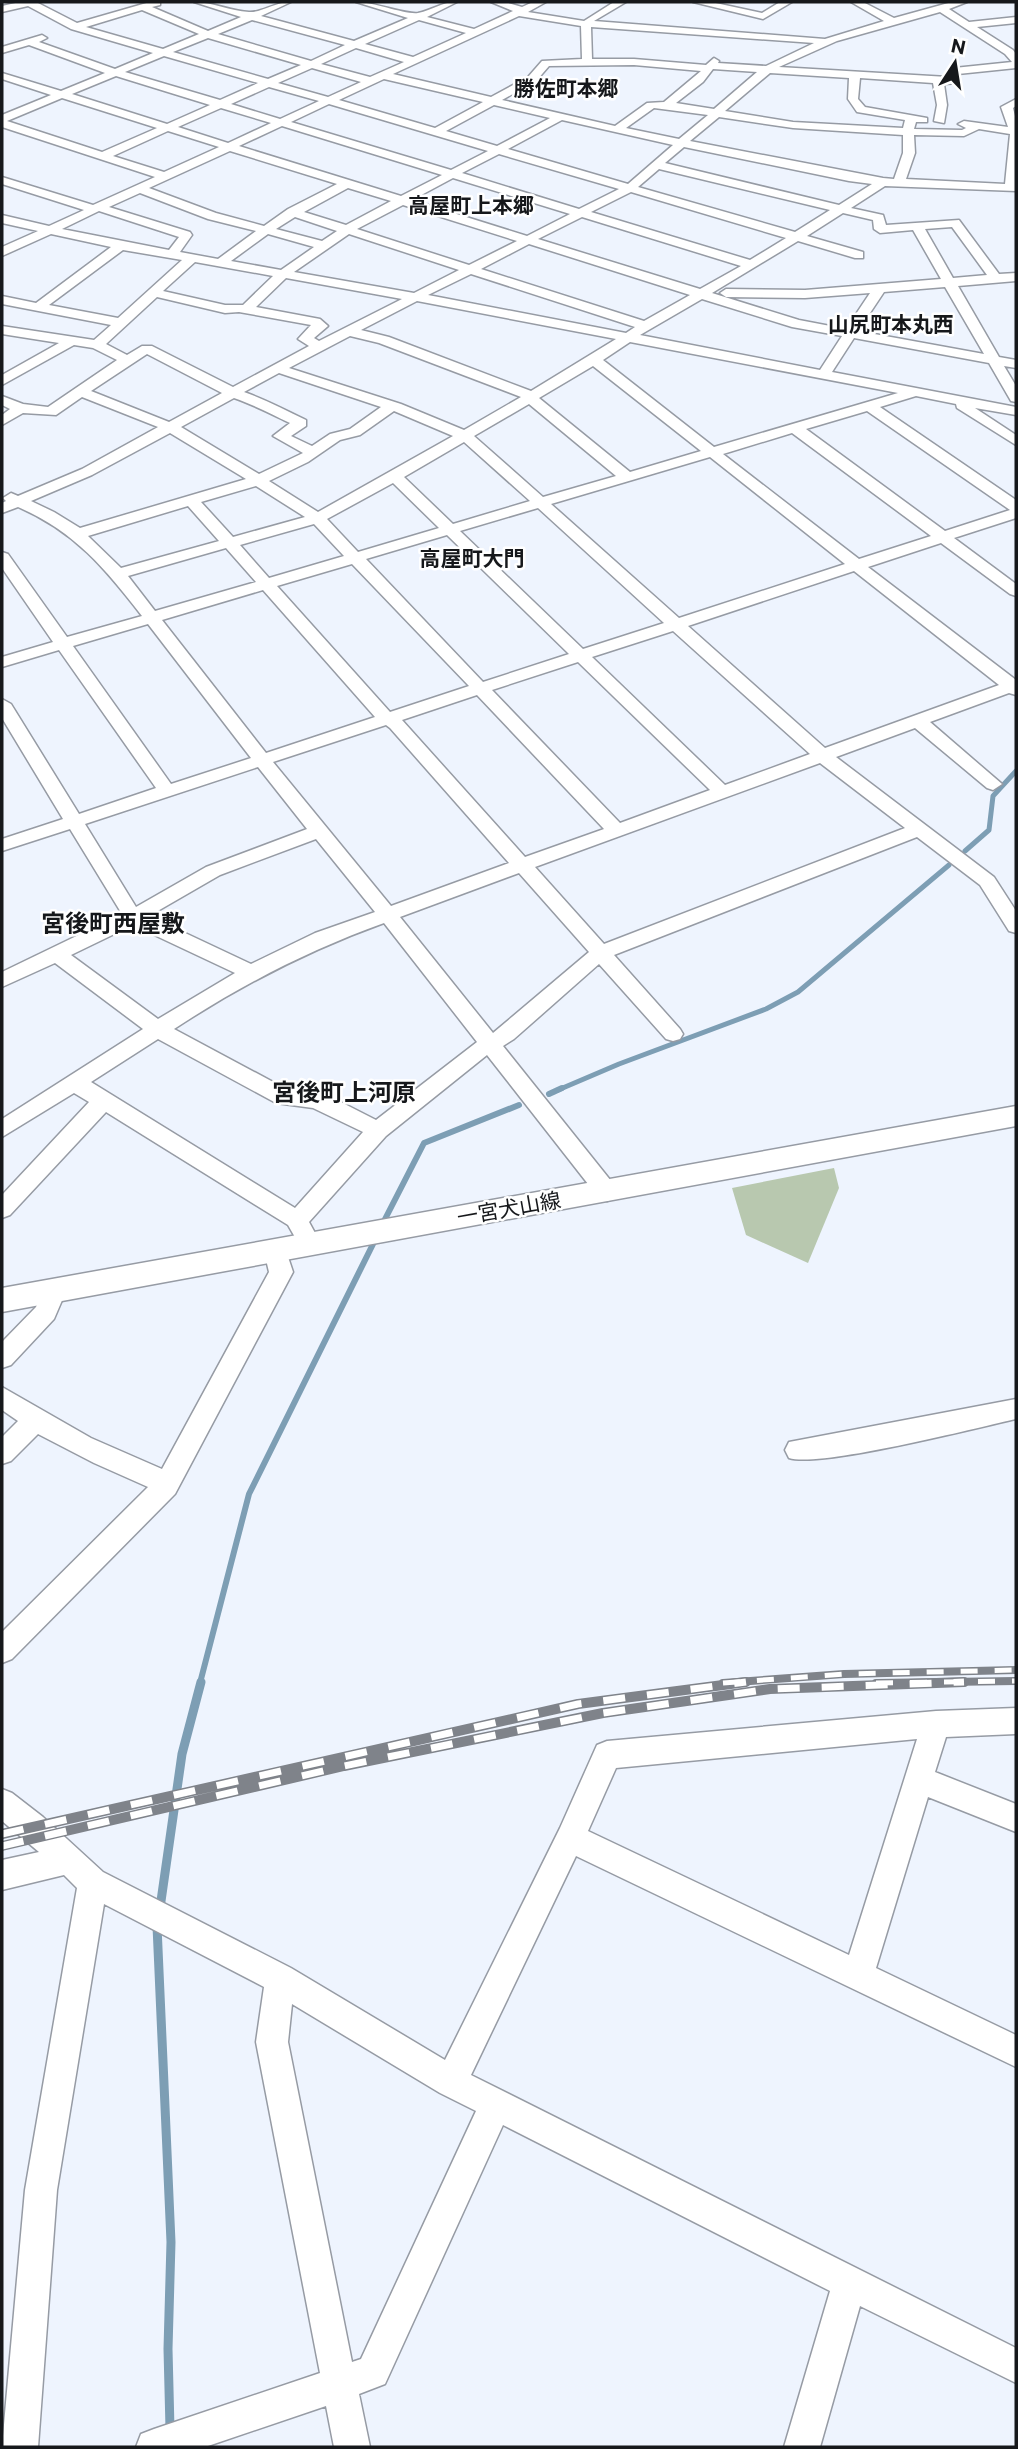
<svg xmlns="http://www.w3.org/2000/svg" width="1018" height="2449" viewBox="0 0 1018 2449" font-family="Commissioner,'Noto Sans JP',sans-serif">
  <rect width="100%" height="100%" fill="#eef4fe"/>
  <path fill="#b8c8af" d="M834,1168l5,20 -31,75 -62,-28 -14,-47z"/>
  <g fill="none" stroke-linecap="round" stroke-linejoin="round">
    <path stroke="#7d9eb4" stroke-width="5" d="M965,851l24,-21 4,-34 23,-25
      M558,1090l61,-26 147,-55 32,-17 151,-127"/>
    <path stroke="#7d9eb4" stroke-width="6" d="M549,1094l13,-6
      M382,1225l42,-82 95,-38
      M200,1683l49,-189 127,-256"/>
    <path stroke="#7d9eb4" stroke-width="9" d="M160,1908l22,-154 19,-72
      M157,1926l14,316 -3,107 2,80"/>
    <g stroke="#969ba4" stroke-width="3">
      <path id="minor" d="M20,2h16l41,21 73,-21h10v3l-8,2 56,24 33,-14 -47,-15c19,0 36,9 55,10 12,1 26,-10 42,-10l-30,14 93,25 54,-23 -52,-16c18,0 50,13 62,11 15,-3 23,-11 39,-11l-30,15 47,12 39,-18 -22,-9h14l17,5 11,-5h13l-18,10 56,9 30,-19h12l-32,19 231,18 59,-18 -33,-19h12l31,16 58,-16h15l-18,7 20,13 47,-5v6l-39,4 36,23 3,4v14l-58,6 1,9 -15,1 3,21 -3,18 -10,-2 3,-16 -4,-22 -73,-5 -2,21 7,8 62,11v4h-11l-2,7 48,1 4,-2 -8,-4 6,-3 44,6 -7,-20 15,-8v7l-3,2 3,12v71l-131,-5 -34,22 32,7 3,10 73,-5 40,54 17,-1v8l-58,5 41,71 17,3v8l-12,-2 12,20v16l-5,-1 -22,-38 -135,-25 -22,34 184,35v8l-41,-7 41,27v10l-59,-37 -1,-4 -40,-8 -36,11 136,93v18l-62,20 62,46v12l-6,-2 -69,-51 -73,24 148,113v15l-7,-2 -79,29 72,62 -9,6 -6,-2 -72,-60 -79,29 158,120 22,34v22l-7,-2 -29,-46 -63,-48 -303,118 66,74 3,5 -3,5 -7,2 -7,-2 -67,-75 -85,75 -11,7 112,140 3,6 -3,6 -8,3 -8,-3 -112,-143 -101,81 -77,86 6,11 -3,6 -8,3 -8,-3 -8,-14 -182,-113 -96,103 -8,3v-23l87,-93 -15,-9 -72,44v-18l141,-90 -88,-66 -53,24v-15l120,-58 -52,-85 -68,22v-12l61,-20 -61,-101v-19l9,5 68,110 77,-26 -97,-138 -57,17v-10l51,-15 -51,-74v-16l6,2 59,83 75,-21c-38,-49 -67,-84 -124,-109l-16,6v-10l4,-2 -3,-3 8,-5 7,3 64,-27 76,-42 -76,-30 -26,18 -33,-2 -21,12v-10l8,-6 -8,-4v-9l21,8 25,3 69,-47 -24,-12 -19,-3 -72,40v-10l57,-32 -57,-9v-8l92,14 17,-15 -109,-21v-8l34,7 75,-56 -60,-13 -49,22v-9l36,-16 -36,-8v-8l47,11 35,-16 -82,-26v-7l91,28 62,-28 -153,-50v-12l49,-20 -49,-16v-6l59,18 44,-18 -76,-28 -27,8v-6l40,-12 5,3 -8,4 76,27 38,-16 -82,-24 -43,-23 -26,6v-6zM142,10l57,24 -36,15 -77,-22zM940,12l65,42 7,8 -58,6 -7,4 1,5 -169,-10 58,-26zM519,16l62,10 1,33 -40,2 -14,16 -37,20 -98,-23zM252,20l93,25 -34,16 -93,-27zM419,20l47,13 -53,24 -48,-13zM591,27l223,16 -48,23 -48,-3 1,-2 -5,-3 -8,7 -72,-6h-42zM208,38l93,27 -33,14 -95,-27zM356,48l48,14 -34,15 -49,-13zM164,56l94,27 -38,17 -95,-28zM634,65l67,6 -37,31 -17,1 -32,23 -113,-26 34,-19 13,-15zM312,68l49,14 -33,15 -50,-14zM713,69l44,3 -43,37 -38,-6 27,-21zM770,73l79,5 -1,21 9,13 48,8 -2,8 -110,-6 -68,-11zM116,76l94,29 -43,19 -95,-30zM384,79l99,23 -48,26 -96,-28zM269,87l50,14 -39,18 -49,-15zM62,98l95,30 -55,24 -95,-31zM329,104l159,47 -37,19 -160,-48zM494,105l56,13 -53,28 -51,-15zM221,108l50,15 -43,20 -50,-16zM654,108l54,7 -29,24 -53,-11zM719,117l74,11 110,7v18l-9,26 -11,-1 -193,-37zM562,120l111,25 -45,39 -120,-35zM282,126l160,49 -41,21 -162,-50zM979,129l31,5 -5,50 -99,-5 9,-26 -1,-18 50,1zM168,131l51,16 -55,25 -51,-16zM684,147l165,34 23,3 -33,21 -174,-42zM230,151l107,33 -49,25 -24,17 -48,-13 -67,-25zM499,154l120,35 -40,20 -117,-36zM659,169l171,41 -35,22 -157,-45zM453,178l117,36 -43,22 -115,-36zM348,188l43,13 -45,24 -42,-13zM631,192l155,46 -36,22 -159,-48zM140,193l68,26 48,12 -38,28 -38,-7 12,-17 -2,-3 -81,-25zM403,205l114,36 -48,24 -112,-36zM99,211l80,26 -10,13 -107,-21zM843,213l30,7 1,9 6,4 33,-3 28,49 -136,11 -79,-1 -6,4 6,4 79,1 65,-5 -24,36 -47,-9 -87,-27 86,-52 57,17h8v-6l-56,-16zM295,217l42,14 -15,10 -46,-12zM582,217l159,49 -41,23 -162,-50zM952,227l35,48 -34,3 -28,-49zM268,234l46,13 -33,23 -50,-9zM349,234l110,36 -45,23 -120,-21zM529,244l161,51 -46,26 -163,-52zM123,250l59,10 -64,58 -69,-13zM195,262l78,14 -30,29h-18l-62,-14zM471,274l164,53 -9,6 -198,-38zM286,278l116,21 -83,42 -5,-3 14,-12 -8,-7 -64,-12zM945,287l39,67 -126,-23 26,-39zM157,297l68,16 14,-1 72,13 -13,14 11,7 -76,41 -81,-41h-10l-15,9 -21,-11zM702,299l90,28 50,9 -22,34 -180,-35zM417,301l199,38 -85,52 -142,-54 -28,-7zM350,336l29,7 142,54 -57,33 -63,-26 -112,-36zM630,342l268,51 -184,54 -111,-87zM147,354l75,39 -53,29 -78,-31zM593,366l108,85 -71,21 -91,-74zM279,373l102,34 -31,22 -20,5 -18,12 -21,-10 15,-10v-6c-21,-10 -39,-20 -62,-28zM234,398c20,7 37,16 56,25l-17,13 30,17 -44,21 -78,-47zM529,404l87,72 -73,21 -69,-61zM394,411l59,25 -135,76 -49,-31 39,-19 32,-22 20,-5zM867,411l143,99 -65,21 -139,-102zM170,433l76,46 -166,49 -26,-16 -23,-11 61,-26zM792,433l139,103 -72,23 -136,-105zM464,442l66,59 -77,23 -49,-47zM710,457l135,107 -166,54 -128,-114zM393,483l46,45 -81,24 -31,-33zM256,486l49,31 -72,20 -32,-35zM188,506l31,35 -98,27 -33,-32zM538,508l126,115 -81,26 -123,-118zM314,524l30,32 -75,22 -29,-33zM447,535l122,119 -86,28 -117,-123zM226,548l30,34 -101,29 -27,-35zM352,564l117,122 -79,26 -113,-126zM854,571l145,114 -174,63 -137,-122zM263,590l112,127 -109,36 -104,-133zM148,624l103,134 -80,26 -98,-138zM673,631l137,123 -85,31 -133,-128zM578,662l132,128 -90,33 -128,-133zM477,695l127,134 -79,28 -123,-137zM386,725l4,3 119,135 -118,43 -118,-144zM820,763l85,65 -301,116 -69,-77zM258,767l49,62 -101,38 -70,40 -51,-83zM316,839l59,73 -60,21 -64,31 -102,-48 71,-41zM519,873l70,79 -96,81 -93,-116zM384,923l93,119 -101,78 -51,-26 -37,-4 -114,-61c67,-44 135,-79 210,-106zM133,925l102,48 -77,46 -87,-64zM158,1039l118,64 37,5 50,24 -68,76 -204,-126z
        M693,2h18l51,11 18,-11h12l-29,17z
        M276,1242l8,3 9,27 -118,222 -163,165 -10,4v-31l146,-145 -54,-24 -56,-29 -27,27 -9,3v-27l16,-16 -16,-11v-23l89,51 71,31 107,-197 -5,-21 4,-6z
        M54,1282l8,2 4,7 -12,28 -43,46 -9,3v-26l34,-35 10,-23z
        M1016,1399v20c-40,9 -197,49 -227,39l-4,-8 4,-8z
        M1016,1708v26l-70,3 -11,35 81,32v28l-88,-35 -52,171 140,67v32l-440,-211 -105,219 545,273v35l-156,-77 -40,141h-36l46,-156 -327,-166 -118,259 -26,10 11,53h-36l-8,-41 -121,41h-69l5,-13 13,-5 166,-56 -64,-331 8,-55 -160,-83 -47,286 -19,257h-36l23,-257 52,-302 -13,-13 -62,15v-30l37,-8 -37,-31v-32l10,4 31,24 60,55 188,96 154,92 115,-232 37,-83 10,-4 329,-30zM917,1739l-68,216 -261,-124 28,-63zM292,2004l148,89 36,18 -115,248 -9,3 -64,-320z"/>
    </g>
    <g stroke="#969ba4" stroke-width="3">
      <path id="major" d="M1016,1106v20l-1014,186v-24z"/>
    </g>
    <use href="#minor" fill="#fff" fill-rule="evenodd"/>
    <use href="#major" fill="#fff" fill-rule="evenodd"/>
    <g stroke="#7f838a" stroke-width="8">
      <path id="rail-far1" d="M723,1683l121,-9 172,-4
        M876,1683l140,-2"/>
    </g>
    <g stroke="#7f838a" stroke-width="10">
      <path id="rail" d="M2,1834l576,-130 168,-22
        M2,1846l342,-80 259,-53 167,-24 194,-7"/>
    </g>
    <use href="#rail-far1" stroke="#fff" stroke-width="5" stroke-dasharray="17" stroke-linecap="butt"/>
    <use href="#rail" stroke="#fff" stroke-width="7" stroke-dasharray="22" stroke-linecap="butt"/>
  </g>
  <g text-anchor="middle" stroke-width="5" stroke-linejoin="round" paint-order="stroke">
    <g font-size="21" font-weight="bold" fill="#16181b" stroke="#fff">
      <text x="566" y="96">勝佐町本郷</text>
      <text x="471" y="213">高屋町上本郷</text>
      <text x="891" y="332">山尻町本丸西</text>
      <text x="472" y="566">高屋町大門</text>
    </g>
    <g font-size="21" fill="#16181b" stroke="#fff">
      <text transform="translate(509 1209) rotate(-10)" y="7">一宮犬山線</text>
    </g>
    <g font-size="24" font-weight="bold" fill="#16181b" stroke="#fff">
      <text x="113" y="932">宮後町西屋敷</text>
      <text x="344" y="1101">宮後町上河原</text>
    </g>
  </g>
  <rect width="1018" height="2449" fill="none" stroke="#16181b" stroke-width="7"/>
  <g transform="translate(955 63) rotate(12)" stroke="#ffffff" stroke-width="5" paint-order="stroke">
  <path d="M0-5L12 26L0 18L-12 26Z" fill="#16181b"/>
  <text y="-10" font-size="19" font-weight="bold" text-anchor="middle" fill="#16181b">N</text>
  </g>
</svg>
